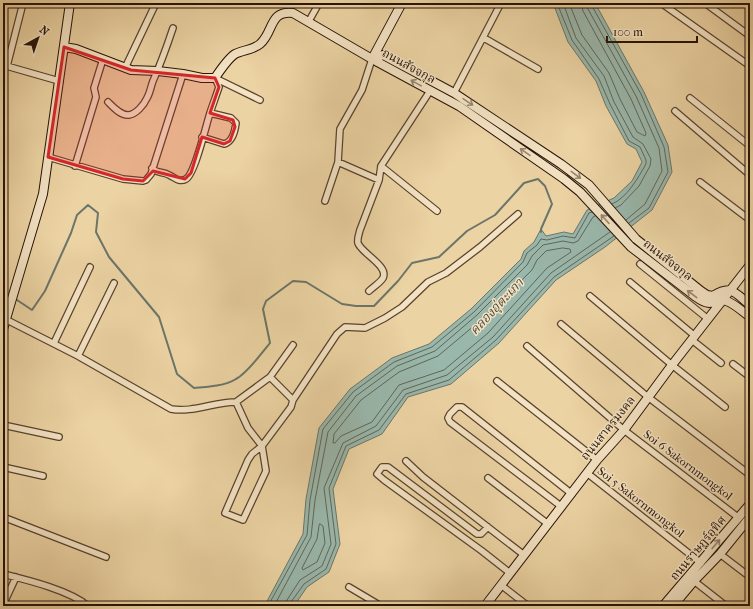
<svg xmlns="http://www.w3.org/2000/svg" width="753" height="609" viewBox="0 0 753 609" font-family="'IM FELL French Canon','Noto Serif Thai',serif">
  <rect width="100%" height="100%" fill="#ecd3a3"/>
  <filter id="stains"><feTurbulence type="fractalNoise" baseFrequency=".005" numOctaves="4"/><feColorMatrix values="0 0 0 0 .2 0 0 0 0 .09 0 0 0 0 .02 0 0 0 .5 -.17"/></filter>
  <radialGradient id="worn" r=".72"><stop offset=".6" stop-color="#630" stop-opacity="0"/><stop offset="1" stop-color="#630" stop-opacity=".3"/></radialGradient>
  <path fill="#99b7ab" stroke="#6b7569" d="M553,3h42l49,89 24,53 4,27 -20,38 -47,37 -49,33 -57,63 -48,41 -43,13 -26,37 -33,15 -16,40 7,55 -11,28 -22,15 -13,19h-31l2,-1 38,-71 3,-35 13,-71 31,-39 42,-31 37,-14 42,-35 50,-50 3,-8 10,-9 7,-13 5,7 18,-4 9,2 14,-24 27,-12 18,-17 10,-19 -6,-13 -9,-5 -21,-38 -10,-25 -28,-39z"/>
  <g fill="none" stroke-linecap="round" stroke-linejoin="round">
    <path stroke="#606559" stroke-width="1" d="M557,3l15,37 27,39 11,25 19,37 11,6 6,13v4c-8,14 -19,34 -34,40
      M563,3l13,35 28,38 10,26 19,35 10,7 8,15 -1,7 -11,20 -18,19 -6,3
      M569,3l13,32 27,38 11,26 17,33 8,4 1,-3 -15,-34 -48,-88 -2,-8
      M587,3l1,6 48,87 23,52 3,23 -17,33 -19,16
      M592,3v3l49,88 23,53 4,25 -19,36 -20,15
      M563,248l7,1 1,3 -24,16 -59,65 -44,37 -45,15 -27,37 -31,14 -6,7h-2l1,-9 27,-34 38,-28 39,-16 43,-36 51,-50 5,-10 9,-9z
      M320,524l3,2 2,17 -8,19 -14,8 -1,-2 15,-29 2,-13z
      M268,606l39,-71 3,-35 13,-71 30,-37 41,-30 38,-15 42,-35 49,-50 4,-9 10,-8 4,-6 6,1 16,-4 12,2 14,-25 3,-1
      M274,606l37,-69 4,-37 13,-68 28,-36 41,-30 38,-15 42,-36 50,-50 5,-9 11,-11 20,-4 10,2 5,-2 15,-24 2,-1
      M286,606l1,-6 13,-20 22,-14 9,-22 -7,-56 19,-45 33,-17 27,-36 44,-15 46,-38 58,-64 59,-41
      M291,606v-4l13,-18 22,-15 10,-25 -7,-56 17,-42 33,-16 27,-36 43,-14 47,-40 58,-63 60,-41"/>
    <path stroke="#6b7569" stroke-width="2" d="M3,291l7,5
      M14,298l18,12 13,-19 26,-58 6,-18 11,-10 10,8 -2,19 13,25 50,60 18,57 17,14c13,-1 31,-2 42,-9 11,-6 26,-26 34,-36l-7,-34 3,-8 27,-20 13,1 36,22 14,2h18l24,-25 14,-18 27,-6 28,-26 28,-16 29,-32 14,-4 7,7 7,18 -11,25v3"/>
    <g stroke="#58432e" stroke-width="8">
      <path id="street" d="M661,3l89,63
        M705,3l45,33
        M309,21l10,-18
        M484,38l54,31
        M3,65l56,16
        M7,66l16,-63
        M125,68l31,-65
        M454,93l47,-90
        M690,98l60,48
        M108,102c5,5 13,14 21,13 7,-1 15,-10 18,-17 3,-5 4,-12 6,-17 8,-18 14,-35 20,-53
        M675,111l75,64
        M202,137l22,7c9,-2 11,-13 12,-21l-5,-5 -21,-5
        M48,157l75,22 20,2 3,-1 5,-6 32,-100
        M338,162l41,18
        M75,166l21,-69 -2,-9 9,-29
        M381,166l56,45
        M152,168c5,6 11,3 17,7 5,2 10,8 17,4 9,-5 20,-54 24,-66 3,-9 6,-17 9,-26l-4,-9 45,22
        M700,182l50,38
        M325,201l13,-39 2,-33 22,-39 10,-31
        M640,264l68,55
        M630,282l65,54
        M369,291c4,-4 11,-8 14,-13 6,-12 -22,-25 -25,-35 -1,-4 1,-9 2,-13l19,-50 2,-14 49,-75
        M590,296l82,69 53,42
        M5,319l73,37 93,53c21,4 43,-7 65,-7l12,26 14,18 4,25 -23,49 -18,-7 23,-53 4,-6 10,-8 29,-39 2,-7 44,-66 8,-7 20,1 20,-10 17,-11 26,-25 18,-9 34,-26 38,-33
        M561,324l87,73 102,78
        M692,340l29,23
        M54,343l36,-76
        M527,346l97,84 115,88
        M78,356l36,-73
        M733,364l17,13
        M270,377l23,23
        M497,381l100,79
        M236,402l34,-25 23,-32
        M3,425l56,12
        M406,461l17,16 101,78
        M3,467l40,9
        M587,473l114,90
        M488,478l60,46
        M562,507l-112,-85 -2,-4 2,-4 7,-7h5l110,87
        M3,517l103,40
        M488,527l-7,7h-4l-89,-67h-6l-5,7 7,6 98,71 28,22
        M720,554l30,23
        M3,574c24,6 66,16 85,32
        M694,581l32,25
        M501,585l27,21
        M349,587l32,19
        M3,605l13,-28"/>
    </g>
    <g stroke="#261307" stroke-width="10">
      <path id="secondary" d="M64,47l12,2 55,21 27,1 25,3 19,4h13c4,-6 14,-20 20,-24 8,-4 18,-4 25,-10 14,-12 9,-34 33,-31l79,46 87,47 105,73 16,13 51,55 65,50c18,13 18,0 30,4 8,2 17,11 24,16
        M372,59l11,-4 71,38 107,71 28,21 47,54 65,52 6,4 6,1c19,-12 22,-3 37,9
        M372,59l30,-56
        M3,329l40,-135 27,-191
        M485,606l112,-146 27,-30 48,-65 78,-100
        M663,606l87,-102
        M673,606l21,-25 26,-27 30,-37"/>
    </g>
    <use href="#street" stroke="#f3e2c3" stroke-width="5.5"/>
    <use href="#secondary" stroke="#f3e2c3" stroke-width="8"/>
  </g>
  <defs><path id="oneway-shaft" d="M-6 0H5M1.5-3L5.5 0L1.5 3" fill="none" stroke-width="1.6" stroke-linecap="round" stroke-linejoin="round"/></defs>
  <g stroke="#97856e">
    <use href="#oneway-shaft" transform="translate(416 83) rotate(-151)"/>
    <use href="#oneway-shaft" transform="translate(468 102) rotate(34)"/>
    <use href="#oneway-shaft" transform="translate(525 152) rotate(-145)"/>
    <use href="#oneway-shaft" transform="translate(576 175) rotate(37)"/>
    <use href="#oneway-shaft" transform="translate(605 219) rotate(-132)"/>
    <use href="#oneway-shaft" transform="translate(692 294) rotate(-143)"/>
    <use href="#oneway-shaft" transform="translate(716 544) rotate(-50)"/>
  </g>
  <path fill="#d62828" fill-opacity="0.2" stroke="#d62828" stroke-width="3" stroke-linejoin="round" d="M64,47l67,23 84,8 4,9 -9,26 23,7 2,7 -5,14 -6,3 -22,-7 -11,36 -6,6 -32,-8 -10,10 -20,-2 -75,-22z"/>
  <g text-anchor="middle" stroke-width="3" stroke-linejoin="round" paint-order="stroke">
    <g font-size="12" fill="#261307" stroke="#f3e2c3">
      <text transform="translate(409 66) rotate(29)" y="4">ถนนสัจจกุล</text>
      <text transform="translate(668 260) rotate(38)" y="4">ถนนสัจจกุล</text>
      <text transform="translate(608 428) rotate(-51)" y="4">ถนนสาครมงคล</text>
      <text transform="translate(688 465) rotate(37)" y="4">Soi 6 Sakornmongkol</text>
      <text transform="translate(641 502) rotate(38)" y="4">Soi 5 Sakornmongkol</text>
      <text transform="translate(698 548) rotate(-50)" y="4">ถนนราษฏร์อุทิศ</text>
    </g>
    <g font-size="13" font-style="italic" fill="#4e4c40" stroke="#f3e2c3">
      <text transform="translate(496 306) rotate(-47)" y="5">คลองอุ่ตะเภา</text>
    </g>
  </g>
  <rect width="753" height="609" fill="none" stroke="#ecd3a3" stroke-width="16"/>
  <rect x="4" y="4" width="745" height="601" fill="none" stroke="#261307" stroke-width="2"/>
  <rect x="8" y="8" width="737" height="593" fill="none" stroke="#261307"/>
  <g transform="translate(38 38) rotate(40)" stroke="#f3e2c3" stroke-width="3" paint-order="stroke">
  <path d="M0-3L7 15L0 10L-7 15Z" fill="#261307"/>
  <text y="-6" font-size="11" font-weight="bold" text-anchor="middle" fill="#261307">N</text>
  </g>
  <path d="M607 36v6h90v-6" fill="none" stroke="#261307" stroke-width="2"/>
  <text x="613" y="36" font-size="12" fill="#261307" stroke="#f3e2c3" stroke-width="3" paint-order="stroke">100 m</text>
  <rect width="100%" height="100%" filter="url(#stains)"/>
  <rect width="100%" height="100%" fill="url(#worn)"/>
</svg>
